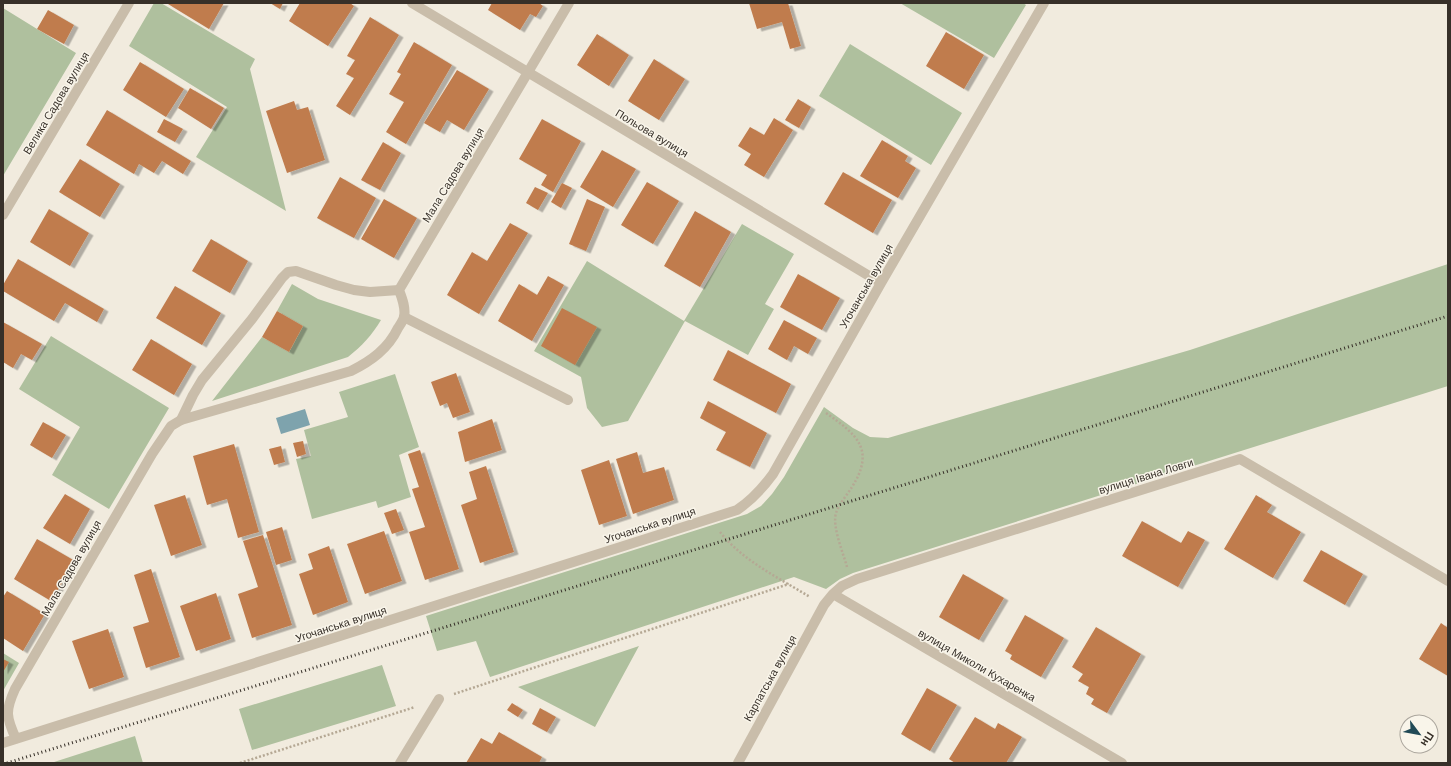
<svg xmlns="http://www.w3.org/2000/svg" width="1451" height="766" viewBox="0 0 1451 766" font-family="Arial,sans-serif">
  <defs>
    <filter id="shadow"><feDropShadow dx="4.5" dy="2.5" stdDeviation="0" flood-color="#0004"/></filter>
  </defs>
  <rect width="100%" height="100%" fill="#f1ebde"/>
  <path fill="#afc09e" d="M154,3h7l94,56 -5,10 36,142 -90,-54 31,-50 -98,-61z
    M900,3h123l3,2 -32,53z
    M3,8l73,45 -73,123z
    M850,44l112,69 -31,52 -112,-69z
    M742,224l52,30 -29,50 9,5 -26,46 -63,-34 -57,100 -26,6 -15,-19 -6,-31 -47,-26 53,-90 97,60z
    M1448,264v122l-595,187 -13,6 -14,10 -32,-12 -304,100 -14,-36 -39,10 -11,-35 321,-102 14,-8 11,-12 12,-17 40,-70 29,21 17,9 18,1 302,-88z
    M292,284l26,15 63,21c-9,15 -19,26 -33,37l-136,44 50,-64 27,15 14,-26 -26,-15z
    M51,336l118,72 -60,101 -57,-34 28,-48 -61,-38z
    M395,374l24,73 -20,8 12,42 -33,11 -2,-7 -64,18 -16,-60 15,-3 -7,-26 44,-13 -9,-25z
    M639,646l-44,81 -77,-40z
    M3,653l16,10 -16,28z
    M382,665l14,41 -144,44 -13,-41z
    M135,736l8,27h-92z"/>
  <path fill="#7ea3ad" d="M305,409l5,16 -29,9 -5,-16z"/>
  <path fill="#c07c4d" filter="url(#shadow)" d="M169,3h55l-15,26 -41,-25z
    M270,3h13l-3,6z
    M300,3h50l4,3 -26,40 -39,-25z
    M492,3h47l4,3 -7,11 -6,-3 -10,16 -32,-20z
    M749,3h39l13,43 -11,3 -8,-27 -25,7z
    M48,10l26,15 -10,19 -27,-15z
    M370,17l29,18 -49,80 -14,-9 18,-28 -8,-4 9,-14 -8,-4z
    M946,32l38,23 -20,34 -38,-23z
    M597,34l32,21 -20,31 -32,-21z
    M414,42l38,23 -46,79 -20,-12 18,-30 -15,-8 12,-20 -4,-2z
    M654,59l31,20 -26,41 -31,-19z
    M140,62l44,27 -18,28 -43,-27z
    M457,70l32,19 -25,41 -17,-10 -7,12 -16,-9z
    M190,88l34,20 -13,21 -33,-21z
    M798,99l13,8 -12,21 -14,-8z
    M294,101l3,9 11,-3 17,53 -38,13 -21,-62z
    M107,110l84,51 -8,13 -21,-13 -8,12 -15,-9 -5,10 -48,-29z
    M774,118l19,12 -29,47 -20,-12 7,-11 -13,-8 12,-19 14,8z
    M164,119l19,10 -8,13 -18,-10z
    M542,119l39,22 -28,51 -12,-7 6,-10 -28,-16z
    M882,140l26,16 -3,5 11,7 -18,30 -38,-22z
    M383,142l18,11 -21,37 -19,-10z
    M602,150l34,19 -23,38 -33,-20z
    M80,159l40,25 -20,33 -41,-25z
    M843,172l49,28 -19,33 -49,-29z
    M340,177l36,21 -22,40 -37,-20z
    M647,182l32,19 -26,43 -32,-19z
    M562,183l10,5 -11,20 -10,-6z
    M535,187l13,6 -10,17 -12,-7z
    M384,199l33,19 -23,40 -33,-19z
    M587,199l18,8 -19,44 -17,-7z
    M49,209l40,24 -19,33 -40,-24z
    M695,211l36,21 -31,55 -36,-21z
    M510,223l18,10 -49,81 -32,-19 25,-43 15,9z
    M211,239l37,22 -18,32 -38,-22z
    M18,259l86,50 -7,13 -32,-19 -11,18 -51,-30v-6z
    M798,274l42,24 -18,32 -42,-23z
    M548,276l16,9 -32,56 -34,-20 21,-37 18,11z
    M175,286l46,27 -19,32 -46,-27z
    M562,308l35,19 -22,38 -34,-19z
    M277,311l26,15 -14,26 -27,-15z
    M784,320l33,18 -9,16 -14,-8 -7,14 -19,-11z
    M3,322l39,22 -10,16 -11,-6 -8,14 -10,-6z
    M151,339l41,25 -18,31 -42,-25z
    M728,350l63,34 -15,29 -63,-33z
    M456,373l14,39 -17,6 -6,-15 -7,3 -9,-24z
    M708,401l59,32 -17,34 -34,-17 10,-18 -26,-14z
    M492,419l10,31 -37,12 -7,-30z
    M43,422l23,13 -14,23 -22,-13z
    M303,441l3,13 -9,3 -4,-14z
    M234,444l25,88 -21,6 -11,-39 -20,6 -14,-49z
    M281,446l4,16 -11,3 -5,-16z
    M420,450l39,119 -34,11 -16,-48 16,-5 -13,-38 7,-2 -11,-33z
    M637,452l6,21 21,-6 10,33 -41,14 -17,-55z
    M609,460l18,56 -28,9 -18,-55z
    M486,466l28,86 -34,11 -19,-58 16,-6 -8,-27z
    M65,494l25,15 -20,35 -27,-16z
    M185,495l17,50 -31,11 -17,-51z
    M1256,495l16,10 -5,7 34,20 -28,46 -49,-29z
    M396,509l8,21 -12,4 -8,-21z
    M1142,521l39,22 7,-12 17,9 -27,47 -56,-31z
    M282,527l10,33 -16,5 -10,-33z
    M384,531l18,50 -37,13 -18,-50z
    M263,535l29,90 -40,13 -14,-44 20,-7 -15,-46z
    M37,539l38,22 -24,40 -37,-22z
    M329,546l19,56 -35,13 -14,-41 14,-5 -5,-15z
    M1321,550l42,24 -18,31 -42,-24z
    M151,569l29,88 -34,11 -13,-41 16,-5 -15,-47z
    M963,574l41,24 -25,42 -40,-23z
    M7,591l38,23 -22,37 -20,-13v-41z
    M216,593l15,46 -35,12 -16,-45z
    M1025,615l39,23 -23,39 -31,-18 2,-4 -7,-4z
    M1441,623l7,5v48l-29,-17z
    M1096,627l45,27 -34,59 -16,-9 3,-5 -8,-5 3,-7 -11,-6 5,-7 -11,-7z
    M108,629l16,48 -35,12 -17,-48z
    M3,659l6,3 -6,10z
    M927,688l30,17 -27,46 -29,-17z
    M512,703l11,7 -5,7 -11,-7z
    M540,708l16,9 -9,15 -15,-8z
    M975,717l20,12 3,-6 24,14 -16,26h-51l-6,-4z
    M499,732l43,25 -3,6h-73l15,-25 11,6z"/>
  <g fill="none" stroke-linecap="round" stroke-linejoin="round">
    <path stroke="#b5a894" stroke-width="2.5" stroke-dasharray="2 2" stroke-linecap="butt" d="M826,413c30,21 50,36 26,74 -5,8 -13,17 -16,26 -4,14 7,39 11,54
      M720,532c23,29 59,46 90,65
      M454,694l335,-110
      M240,763l175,-56"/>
    <path stroke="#c9bdaa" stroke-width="10" d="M404,317l164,83
      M181,420l12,-25 9,-15 50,-61 30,-41 6,-6 8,-1 40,14 18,5 16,2 29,-2"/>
    <path stroke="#c9bdaa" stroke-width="10" d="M412,3l469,280
      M3,215l126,-212
      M833,594l9,-8 15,-7 383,-120 208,122
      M16,739c-10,-22 -11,-28 -1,-50l137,-235 19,-28 10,-6 170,-49c20,-10 37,-22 47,-43 2,-3 5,-7 6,-11 2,-9 -2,-19 -5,-27l170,-287
      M3,743l734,-233c15,-10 25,-21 36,-36l108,-191 163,-280
      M400,763l39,-64
      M738,763l86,-158 9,-11 289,169"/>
    <path stroke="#373029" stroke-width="3" stroke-dasharray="1 3" stroke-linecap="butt" d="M7,763l1441,-447"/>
  </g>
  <g text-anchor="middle" stroke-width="3" stroke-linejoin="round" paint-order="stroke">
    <g font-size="11" fill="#373029" stroke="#f9f5ea">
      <text transform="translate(56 103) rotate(-59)" y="4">Велика Садова вулиця</text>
      <text transform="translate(652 133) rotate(31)" y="4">Польова вулиця</text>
      <text transform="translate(453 175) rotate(-59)" y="4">Мала Садова вулиця</text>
      <text transform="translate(866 286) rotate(-60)" y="4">Угочанська вулиця</text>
      <text transform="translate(1146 476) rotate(-17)" y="4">вулиця Івана Ловги</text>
      <text transform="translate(650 525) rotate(-18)" y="4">Угочанська вулиця</text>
      <text transform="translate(71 568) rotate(-60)" y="4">Мала Садова вулиця</text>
      <text transform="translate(341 624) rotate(-18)" y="4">Угочанська вулиця</text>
      <text transform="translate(977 665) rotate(30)" y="4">вулиця Миколи Кухаренка</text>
      <text transform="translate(770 678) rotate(-61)" y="4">Карпатська вулиця</text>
    </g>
  </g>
  <rect width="1451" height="766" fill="none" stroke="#373029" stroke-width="8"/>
  <g transform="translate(1419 734) rotate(122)"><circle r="19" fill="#f9f5ea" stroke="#aba69d"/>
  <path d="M0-3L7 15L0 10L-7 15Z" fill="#214a56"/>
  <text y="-6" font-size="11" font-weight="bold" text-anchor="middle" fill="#373029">Пн</text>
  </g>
</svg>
